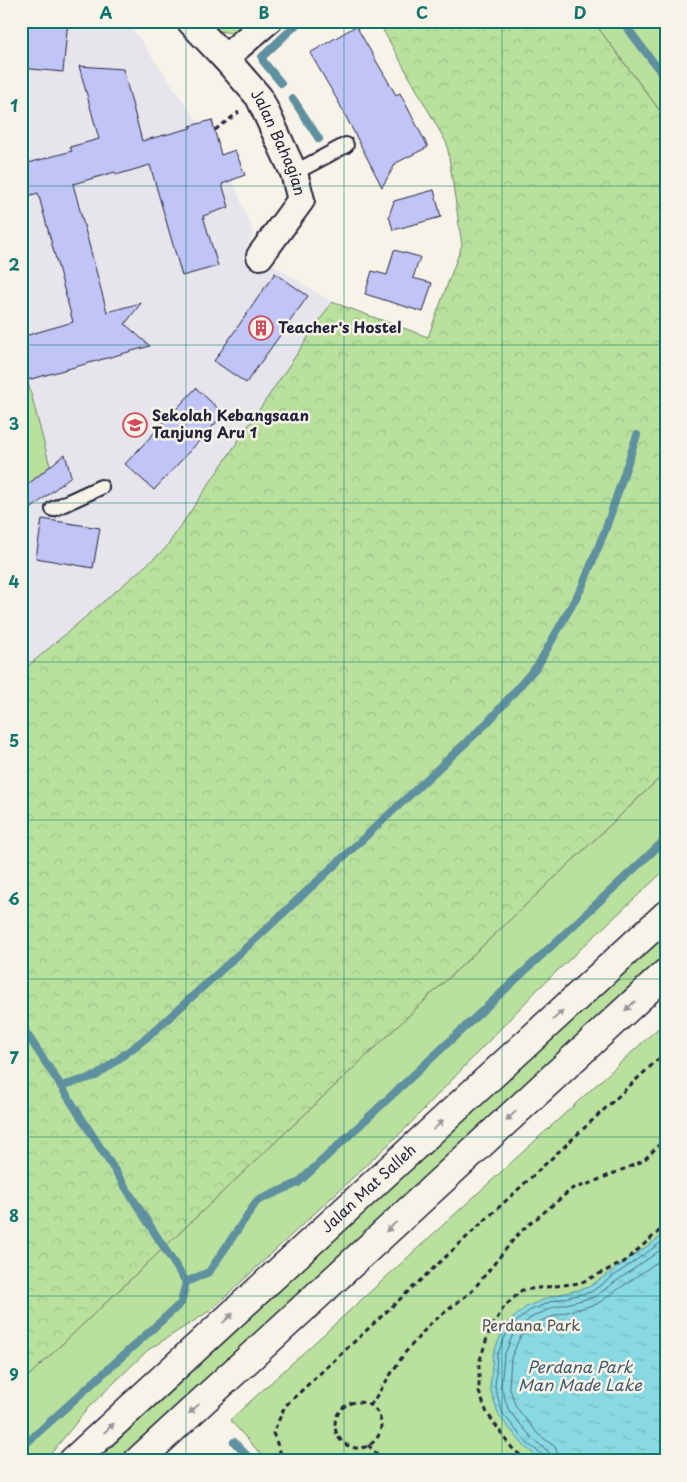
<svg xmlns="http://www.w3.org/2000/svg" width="687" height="1482" font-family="'Playpen Sans',sans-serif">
	<defs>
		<pattern id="forest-crowns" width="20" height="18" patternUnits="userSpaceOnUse" patternTransform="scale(1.25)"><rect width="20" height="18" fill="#b9e19d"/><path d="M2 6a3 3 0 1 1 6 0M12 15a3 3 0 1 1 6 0" fill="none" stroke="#9fc188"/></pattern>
		<pattern id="water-ripples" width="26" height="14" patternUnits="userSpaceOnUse" patternTransform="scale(1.25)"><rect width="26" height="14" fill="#88d9e1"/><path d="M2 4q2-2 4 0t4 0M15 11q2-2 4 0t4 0" fill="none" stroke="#75bac2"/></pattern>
	</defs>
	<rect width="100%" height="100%" fill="#f7f3e8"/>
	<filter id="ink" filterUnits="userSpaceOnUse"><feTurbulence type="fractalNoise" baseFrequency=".02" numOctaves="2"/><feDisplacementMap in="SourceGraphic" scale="10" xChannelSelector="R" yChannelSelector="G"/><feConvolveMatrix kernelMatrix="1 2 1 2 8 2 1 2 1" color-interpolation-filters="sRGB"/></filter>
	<g filter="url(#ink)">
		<polygon fill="#e6e5ec" points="21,21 127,21 223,157 254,234 246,248 332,302 165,549 21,672"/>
		<g fill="#b9e19d" stroke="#6e826c">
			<polygon points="205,21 256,21 247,29 231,33 215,30"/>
			<polygon points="593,21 650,21 666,42 666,119"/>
			<polygon points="21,356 50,466 21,490"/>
			<polygon points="666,772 666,869 539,988 406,1128 211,1310 148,1350 88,1408 45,1461 21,1461 21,1383"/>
			<polygon points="666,934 666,955 119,1461 96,1461"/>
			<polygon points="666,1021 666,1461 267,1461 230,1420"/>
		</g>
		<polygon fill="url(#forest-crowns)" stroke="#6e826c" points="378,21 593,21 666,119 666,772 21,1383 21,672 165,549 332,302 428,337 462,245 447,144"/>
		<polygon fill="url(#water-ripples)" stroke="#5f909f" points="666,1233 666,1461 542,1461 525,1447 499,1416 490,1388 493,1354 505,1325 526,1307 550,1297 589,1287"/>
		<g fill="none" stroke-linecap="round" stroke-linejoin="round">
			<g stroke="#4b6b7d" stroke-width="1">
				<polyline points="545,1461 543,1455 528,1444 503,1414 495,1388 497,1355 509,1328 529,1311 552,1301 591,1292 666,1239"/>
				<polyline points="551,1461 549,1452 533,1439 509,1411 501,1387 504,1356 514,1332 532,1317 554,1307 594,1297 666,1246"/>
				<polyline points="559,1461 558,1454 555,1447 538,1434 516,1407 509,1386 511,1358 520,1337 536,1323 556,1315 597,1304 666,1256"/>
			</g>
			<g stroke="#5f909f" stroke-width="8">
				<polyline points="622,21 666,79"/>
				<polyline points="281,83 263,61 262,57 300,21"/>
				<polyline points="293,99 319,139"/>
				<polyline points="21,1025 61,1086 96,1076 150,1035 262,933 488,722 538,665 582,587 606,528 637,435"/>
				<polyline points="186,1282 209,1272 257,1201 298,1183 666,839"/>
				<polyline points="234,1442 252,1461"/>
				<polyline points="21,1448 181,1303 186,1282 61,1086"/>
			</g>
		</g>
		<g fill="#c0c4f6" stroke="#22223b">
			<polygon points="21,21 68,21 63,72 21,68"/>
			<polygon points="356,26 396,95 400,93 428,147 396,163 382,187 339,103 310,53"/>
			<polygon points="79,66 123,69 142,141 191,128 190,126 212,120 221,155 235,150 245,175 222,184 229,207 203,216 218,266 182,276 150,165 116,175 115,172 73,184 107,312 141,303 125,324 150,346 28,380 21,356 21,337 73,322 38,193 21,198 21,165 72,151 70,147 99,139"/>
			<polygon points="434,190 441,217 393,230 389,216 394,201"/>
			<polygon points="394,250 420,257 413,278 432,283 423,312 365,294 372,271 387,275"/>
			<polygon points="275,273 308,296 246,383 214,361"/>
			<polygon points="196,388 224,414 154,490 125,464"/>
			<polygon points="65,454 71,476 21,517 21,490"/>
			<polygon points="42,519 100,528 93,568 36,558"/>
		</g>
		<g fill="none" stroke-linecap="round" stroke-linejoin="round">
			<g stroke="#22223b" stroke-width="18">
				<g id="lane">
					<polyline points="294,173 346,145"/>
					<polyline points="53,509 101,487"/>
				</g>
			</g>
			<g stroke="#22223b" stroke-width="30">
				<g id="street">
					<path id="s1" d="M190,21L225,58L259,97L294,173L301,200L260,256"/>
					<polyline points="225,58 268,21"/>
				</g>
			</g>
			<g stroke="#22223b" stroke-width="31">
				<g id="primary">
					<path id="s2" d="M73,1461L666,915"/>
					<polyline points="138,1461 666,973"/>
				</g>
			</g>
			<g stroke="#22223b" stroke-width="3" stroke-dasharray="5 4" stroke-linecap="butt">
				<polyline points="215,130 239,112"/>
				<circle cx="358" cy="1425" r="23"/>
				<polyline points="370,1406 404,1354 430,1324 472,1291 519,1233 573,1188 586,1185 643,1161 666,1138"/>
				<polyline points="368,1445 384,1461"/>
				<polyline points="287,1461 281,1454 273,1433 285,1406 666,1052"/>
				<polyline points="527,1461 512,1448 487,1413 479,1392 479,1363 489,1332 504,1307 522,1290 580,1283 624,1262 666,1225"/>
			</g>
			<use href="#lane" stroke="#f7f3e8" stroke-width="14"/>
			<use href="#street" stroke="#f7f3e8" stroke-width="26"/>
			<use href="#primary" stroke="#f7f3e8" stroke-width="28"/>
		</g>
		<defs><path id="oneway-solid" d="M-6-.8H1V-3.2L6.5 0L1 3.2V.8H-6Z" transform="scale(1.25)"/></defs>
		<g fill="#97959a">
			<use href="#oneway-solid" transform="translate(630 1006) rotate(137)"/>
			<use href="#oneway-solid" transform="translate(558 1015) rotate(-43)"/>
			<use href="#oneway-solid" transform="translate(511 1116) rotate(137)"/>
			<use href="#oneway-solid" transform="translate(438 1125) rotate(-43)"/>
			<use href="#oneway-solid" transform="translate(391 1227) rotate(137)"/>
			<use href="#oneway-solid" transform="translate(228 1318) rotate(-43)"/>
			<use href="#oneway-solid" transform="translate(194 1409) rotate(137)"/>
			<use href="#oneway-solid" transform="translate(109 1428) rotate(-43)"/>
		</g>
	</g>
	<path fill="none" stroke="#0f766e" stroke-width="1" stroke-opacity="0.55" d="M186,21V1461M344,21V1461M502,21V1461M21,186H666M21,345H666M21,503H666M21,662H666M21,820H666M21,979H666M21,1137H666M21,1296H666"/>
	<defs>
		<g id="building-ring" transform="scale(1.25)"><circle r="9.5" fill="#f7f3e8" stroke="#d1495b" stroke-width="1.5"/><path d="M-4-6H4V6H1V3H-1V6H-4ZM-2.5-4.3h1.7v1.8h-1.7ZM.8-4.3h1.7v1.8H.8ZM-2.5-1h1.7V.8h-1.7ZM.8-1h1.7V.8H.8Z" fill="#d1495b"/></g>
		<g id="school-ring" transform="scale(1.25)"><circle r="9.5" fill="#f7f3e8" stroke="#d1495b" stroke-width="1.5"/><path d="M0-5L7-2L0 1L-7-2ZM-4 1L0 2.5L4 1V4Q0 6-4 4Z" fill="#d1495b"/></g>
	</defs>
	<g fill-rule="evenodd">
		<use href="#building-ring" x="261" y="328"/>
		<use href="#school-ring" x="135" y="425"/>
	</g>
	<g text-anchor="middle" stroke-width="5" stroke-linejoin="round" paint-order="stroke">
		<g font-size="15" fill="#22223b" stroke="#f7f3e8">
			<text dy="5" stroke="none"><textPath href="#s1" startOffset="152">Jalan Bahagian</textPath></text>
			<text dy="5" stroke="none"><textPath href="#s2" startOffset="402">Jalan Mat Salleh</textPath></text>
		</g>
		<g font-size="15" font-weight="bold" fill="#22223b" stroke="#f7f3e8" text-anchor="start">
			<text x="278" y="333">Teacher's Hostel</text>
			<text x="152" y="421">Sekolah Kebangsaan<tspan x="152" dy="17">Tanjung Aru 1</tspan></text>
		</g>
		<g font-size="15" fill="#485254" stroke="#f7f3e8">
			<text x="531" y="1331">Perdana Park</text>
		</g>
		<g font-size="16" font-style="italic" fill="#41596d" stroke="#f7f3e8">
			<text x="580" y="1373">Perdana Park<tspan x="580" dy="18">Man Made Lake</tspan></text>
		</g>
	</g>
	<rect width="687" height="1482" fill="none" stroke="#f7f3e8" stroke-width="55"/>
	<rect x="28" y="28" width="632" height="1426" fill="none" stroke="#0f766e" stroke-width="2"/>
	<g font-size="16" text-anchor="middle" font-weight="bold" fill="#0f766e">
		<text x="106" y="19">A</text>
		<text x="264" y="19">B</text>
		<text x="422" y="19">C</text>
		<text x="580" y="19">D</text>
		<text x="14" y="112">1</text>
		<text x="14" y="271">2</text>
		<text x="14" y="430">3</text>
		<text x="14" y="588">4</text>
		<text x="14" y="747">5</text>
		<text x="14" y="905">6</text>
		<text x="14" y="1064">7</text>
		<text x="14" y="1222">8</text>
		<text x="14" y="1381">9</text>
	</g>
</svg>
